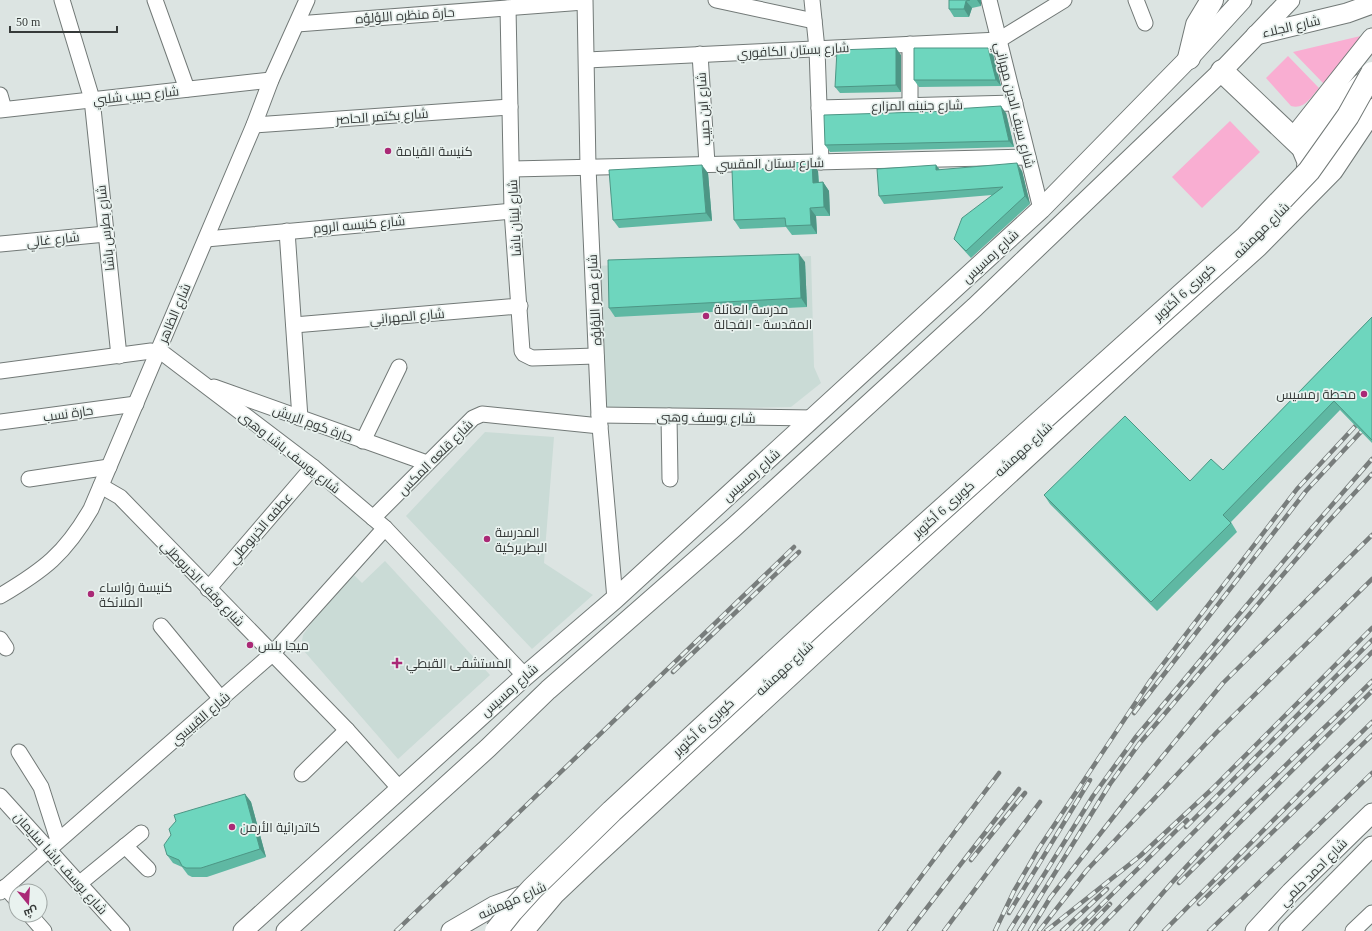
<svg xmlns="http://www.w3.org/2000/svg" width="1372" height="931" font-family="'Times New Roman',Cairo,serif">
	<rect width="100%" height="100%" fill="#dce4e2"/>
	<g fill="#cadbd6">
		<polygon points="811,256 814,367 821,383 791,407 603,411 596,266"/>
		<polygon points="485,432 554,437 544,563 593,595 532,649 406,516"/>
		<polygon points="385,561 490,675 398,759 304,651 302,641 303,635 317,615 354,575 362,583"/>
	</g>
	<g fill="#f9aed2">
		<polygon points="1369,34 1324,84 1293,52"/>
		<path d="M1288,56L1319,88C1311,97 1304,110 1291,106L1266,78Z"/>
		<polygon points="1230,121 1260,152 1202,208 1172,177"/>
	</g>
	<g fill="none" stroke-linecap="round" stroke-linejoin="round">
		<g stroke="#727977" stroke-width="17">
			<g id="minor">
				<polyline points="62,0 92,99 119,356"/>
				<polyline points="155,0 187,89"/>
				<polyline points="585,0 588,167 599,415 615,599"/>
				<polyline points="716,0 814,21"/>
				<polyline points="812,0 817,49 821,162"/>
				<polyline points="989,0 1041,209"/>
				<polyline points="1136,0 1145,23"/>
				<polyline points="508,8 512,211 522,351 524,354 532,358 596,356"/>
				<polyline points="297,24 584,2"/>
				<polyline points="910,44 910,105"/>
				<polyline points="700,54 707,164"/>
				<polyline points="587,60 999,40 1064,0"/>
				<polyline points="0,95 4,109"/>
				<polyline points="819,108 1015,103"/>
				<polyline points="0,110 271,80"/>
				<polyline points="254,125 510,107"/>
				<polyline points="512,169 1028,157"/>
				<polyline points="287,231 300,418"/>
				<polyline points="206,239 512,211"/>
				<polyline points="0,244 106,234"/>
				<polyline points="294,325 520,306"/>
				<polyline points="0,371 151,351 164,354 313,467 385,528 525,676"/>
				<polyline points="214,387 427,463"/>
				<polyline points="599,415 814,418"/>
				<polyline points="669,416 670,479"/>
				<polyline points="0,422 136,404"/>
				<polyline points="363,441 399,367"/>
				<polyline points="29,479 109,467"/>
				<polyline points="101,486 120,497 347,730 400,789"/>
				<polyline points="373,518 473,418 482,414 600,426"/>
				<polyline points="208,589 313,467"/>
				<path d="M0,596C44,570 65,554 91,509L254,125L271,80L307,0"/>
				<polyline points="161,626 222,700"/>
				<polyline points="0,639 6,648"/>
				<polyline points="19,752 41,787 58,840"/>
				<polyline points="302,774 347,730"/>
				<polyline points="0,796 122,931"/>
				<polyline points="125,846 148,869"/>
				<polyline points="80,883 141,833"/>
				<polyline points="5,887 16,899"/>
				<polyline points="0,892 272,654 385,528"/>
				<polyline points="30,915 44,931"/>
				<polyline points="1353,931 1372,913"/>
			</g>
		</g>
		<g stroke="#727977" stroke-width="21">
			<g id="major">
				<polyline points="1256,35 1347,13 1372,4"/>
				<polyline points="1305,182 1307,162 1300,145 1300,129 1372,38"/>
				<polyline points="243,931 525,676 615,599 1041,209 1189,58 1242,0"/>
				<polyline points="286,931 488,748 548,690 733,528 975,307 1222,71 1290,0"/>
				<polyline points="451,931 494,906 529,893"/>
				<polyline points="1255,931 1291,892 1372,813"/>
				<polyline points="1288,931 1372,846"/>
			</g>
		</g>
		<g stroke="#727977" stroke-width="24">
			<g id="highway">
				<polyline points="1189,58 1197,25 1212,0"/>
				<polyline points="1222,71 1300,145 1363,84"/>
				<polyline points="522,931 554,893 592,857 1147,345 1257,246 1332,170 1372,110"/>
			</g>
		</g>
		<use href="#minor" stroke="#fff" stroke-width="15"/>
		<use href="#major" stroke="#fff" stroke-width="19"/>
		<use href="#highway" stroke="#fff" stroke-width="22"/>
		<g stroke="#787d7c" stroke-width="4.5">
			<g id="rail">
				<polyline points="673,672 799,552"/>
				<polyline points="1134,713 1306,491 1372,420"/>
				<polyline points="1186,827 1372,640"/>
				<polyline points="971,860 1025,793"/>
				<polyline points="1179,883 1372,691"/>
				<polyline points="1199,904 1372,735"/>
				<polyline points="1009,913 1090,780"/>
				<polyline points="396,931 794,547"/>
				<polyline points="880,931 999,773"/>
				<polyline points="909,931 1019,789"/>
				<polyline points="944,931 1040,802"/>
				<polyline points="995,931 1014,891 1039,848 1150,681 1297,489 1372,408"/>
				<polyline points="1009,931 1093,796 1135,738 1298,544 1372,459"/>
				<polyline points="1019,931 1110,784 1139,744 1327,523 1372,474"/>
				<polyline points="1030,931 1050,898 1125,802 1223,683 1372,535"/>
				<polyline points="1039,931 1087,870 1217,732 1372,579"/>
				<polyline points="1046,931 1140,856 1211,790 1372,628"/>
				<polyline points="1062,931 1107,889"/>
				<polyline points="1075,931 1187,820"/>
				<polyline points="1084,931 1110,904"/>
				<polyline points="1096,931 1372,652"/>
				<path d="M1131,931C1203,841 1290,762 1372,681"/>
				<polyline points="1164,931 1312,781 1372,722"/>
				<polyline points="1209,931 1372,773"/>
			</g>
		</g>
		<use href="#rail" stroke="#e9f2ef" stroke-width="3" stroke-dasharray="9" stroke-linecap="butt"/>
		<g stroke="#727977" stroke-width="24" stroke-linecap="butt">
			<polyline id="highway-bridge" points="496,931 512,911 532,889 612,811 820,619 1245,238 1309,171 1348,116 1372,73"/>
		</g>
		<use href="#highway-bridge" stroke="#fff" stroke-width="22"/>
	</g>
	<g fill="#5fb8a3">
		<polygon points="949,0 981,0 981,6 972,8 969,17 954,17 949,9"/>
		<polygon points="988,48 993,54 1001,86 919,87 914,80"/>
		<polygon points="901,55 901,92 840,93 835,87"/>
		<polygon points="1006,113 1014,147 830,152 825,145"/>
		<polygon points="936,165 940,170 1022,171 1030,204 971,258 960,246 954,239 992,195 884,204 879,196"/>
		<polygon points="818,171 819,183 823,182 829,191 830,216 816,216 817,234 792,235 786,227 740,229 734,220"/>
		<polygon points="708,173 712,221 619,228 613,220"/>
		<polygon points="805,262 807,307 615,317 609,308"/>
		<polygon points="1372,317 1372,443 1340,410 1231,522 1237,532 1157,611 1050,504 1044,495 1190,481 1223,470"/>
		<polygon points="245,794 251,802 266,857 207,877 192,877 188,875 182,867 173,863 167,855"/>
	</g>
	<g fill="#4d9685">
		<polygon points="977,0 981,0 981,6"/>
		<polygon points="966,1 972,8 969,17 964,9"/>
		<polygon points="896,48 901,55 901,92 896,85"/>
		<polygon points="988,48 993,54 1001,86 996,80"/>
		<polygon points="1001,106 1006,113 1014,147 1009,141"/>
		<polygon points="812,162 818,171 819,192 813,183"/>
		<polygon points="1017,163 1022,171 1030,204 1025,196"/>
		<polygon points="702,165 708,173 712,221 706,213"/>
		<polygon points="936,165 941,172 936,170"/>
		<polygon points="823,182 829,191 830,216 824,207"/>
		<polygon points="810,208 816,216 817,234 811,225"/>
		<polygon points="799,254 805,262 807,307 801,298"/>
		<polygon points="245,794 251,802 266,857 260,849"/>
	</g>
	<g fill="#6ed6be" stroke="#4d9685">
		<polygon points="949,0 970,0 966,1 964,9 949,9"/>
		<polygon points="896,48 896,85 835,87 837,50"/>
		<polygon points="914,48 988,48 996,80 914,80"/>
		<polygon points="1001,106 1009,141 825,145 824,115 954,111 954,109"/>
		<polygon points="812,162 813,183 823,182 824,207 810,208 811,225 786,226 785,218 734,220 732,170 784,168 783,163"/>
		<polygon points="1017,163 1025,196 966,251 954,239 962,218 1003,187 879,196 877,169 936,165 936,170"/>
		<polygon points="702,165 706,213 613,220 609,170"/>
		<polygon points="799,254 801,298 609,308 608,260"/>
		<polygon points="1372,317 1372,440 1334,401 1223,515 1231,523 1151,602 1044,495 1125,416 1190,481 1211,459 1223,470"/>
		<polygon points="245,794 260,849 201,868 186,868 182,866 179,860 167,855 164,845 171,835 169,829 176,821 174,815"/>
	</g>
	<g fill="#aa2976" stroke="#e9f2ef" stroke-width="1.5">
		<circle cx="388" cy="151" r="4"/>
		<circle cx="706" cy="316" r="4"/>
		<circle cx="1364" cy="394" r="4"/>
		<circle cx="487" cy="539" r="4"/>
		<circle cx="91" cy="594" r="4"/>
		<circle cx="250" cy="645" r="4"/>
		<path d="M395 657h4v4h4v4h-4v4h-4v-4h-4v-4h4z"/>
		<circle cx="232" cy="827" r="4"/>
	</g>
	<g text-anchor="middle" stroke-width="3.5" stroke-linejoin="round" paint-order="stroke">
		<g font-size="13" fill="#363a39" stroke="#e9f2ef">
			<text transform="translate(405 15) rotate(-4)" y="5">حارة منظره اللؤلؤه</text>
			<text transform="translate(1291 26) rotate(-13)" y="5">شارع الجلاء</text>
			<text transform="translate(793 50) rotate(-3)" y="5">شارع بستان الكافوري</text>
			<text transform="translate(136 95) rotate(-6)" y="5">شارع حبيب شلبي</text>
			<text transform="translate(917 105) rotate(-1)" y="5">شارع جنينه المزارع</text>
			<text transform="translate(1015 105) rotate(76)" y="5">شارع سيف الدين مهراني</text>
			<text transform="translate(703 109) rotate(-94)" y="5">شارع ابن حبيب</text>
			<text transform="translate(382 116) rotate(-4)" y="5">شارع بكتمر الحاصر</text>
			<text transform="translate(770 163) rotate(-1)" y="5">شارع بستان المقسي</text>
			<text transform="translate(514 218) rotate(-93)" y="5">شارع لينان باشا</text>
			<text transform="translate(359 224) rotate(-5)" y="5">شارع كنيسه الروم</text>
			<text transform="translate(105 228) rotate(-96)" y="5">شارع بطرس باشا</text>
			<text transform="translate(1261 230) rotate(-45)" y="5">شارع مهمشه</text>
			<text transform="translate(53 239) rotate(-6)" y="5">شارع غالي</text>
			<text transform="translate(990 256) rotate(-43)" y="5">شارع رمسيس</text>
			<text transform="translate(1184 292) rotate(-42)" y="5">كوبرى 6 أكتوبر</text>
			<text transform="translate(594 300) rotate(-93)" y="5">شارع قصر اللؤلؤه</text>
			<text transform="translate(174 313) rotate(-67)" y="5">شارع الظاهر</text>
			<text transform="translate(407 316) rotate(-5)" y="5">شارع المهراني</text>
			<text transform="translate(68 413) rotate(-8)" y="5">حارة نسب</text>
			<text transform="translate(706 417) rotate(1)" y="5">شارع يوسف وهبى</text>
			<text transform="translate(313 423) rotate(20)" y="5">حارة كوم الريش</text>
			<text transform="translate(1023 449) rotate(-43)" y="5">شارع مهمشه</text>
			<text transform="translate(290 452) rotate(38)" y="5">شارع يوسف باشا وهبى</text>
			<text transform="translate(435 457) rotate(-45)" y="5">شارع قلعه المكس</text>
			<text transform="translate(751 475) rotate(-42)" y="5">شارع رمسيس</text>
			<text transform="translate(943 509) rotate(-42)" y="5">كوبرى 6 أكتوبر</text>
			<text transform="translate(260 528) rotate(-49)" y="5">عطفه الخربوطلي</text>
			<text transform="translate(203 583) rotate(46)" y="5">شارع وقف الخربوطلي</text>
			<text transform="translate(784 668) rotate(-43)" y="5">شارع مهمشه</text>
			<text transform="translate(509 690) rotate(-42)" y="5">شارع رمسيس</text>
			<text transform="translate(200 718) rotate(-41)" y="5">شارع القبيسي</text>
			<text transform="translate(703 727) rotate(-43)" y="5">كوبرى 6 أكتوبر</text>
			<text transform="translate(61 863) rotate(48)" y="5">شارع يوسف باشا سليمان</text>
			<text transform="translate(1313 872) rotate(-45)" y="5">شارع احمد حلمي</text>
			<text transform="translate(512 900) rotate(-24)" y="5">شارع مهمشه</text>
		</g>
		<g font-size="13" fill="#363a39" stroke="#e9f2ef" text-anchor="start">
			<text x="396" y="156">كنيسة القيامة</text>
			<text x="714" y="314">مدرسة العائلة<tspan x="714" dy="15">المقدسة - الفجالة</tspan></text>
			<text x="1356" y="399" text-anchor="end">محطة رمسيس</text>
			<text x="495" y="537">المدرسة<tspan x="495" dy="15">البطريركية</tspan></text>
			<text x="99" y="592">كنيسة رؤاساء<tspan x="99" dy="15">الملائكة</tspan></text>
			<text x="258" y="650">ميجا بلس</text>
			<text x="406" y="668">المستشفى القبطي</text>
			<text x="240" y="832">كاتدرائية الأرمن</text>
		</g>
	</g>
	<g transform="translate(28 903) rotate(162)"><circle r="19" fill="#e9f2ef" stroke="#a1a8a6"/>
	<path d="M0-3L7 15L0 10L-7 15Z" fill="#aa2976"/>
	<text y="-6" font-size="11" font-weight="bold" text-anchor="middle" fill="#363a39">ش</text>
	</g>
	<path d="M10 26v6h107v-6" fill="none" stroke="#363a39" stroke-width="2"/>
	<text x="16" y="26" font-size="12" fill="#363a39" stroke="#e9f2ef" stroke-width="3" paint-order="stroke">50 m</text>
</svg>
